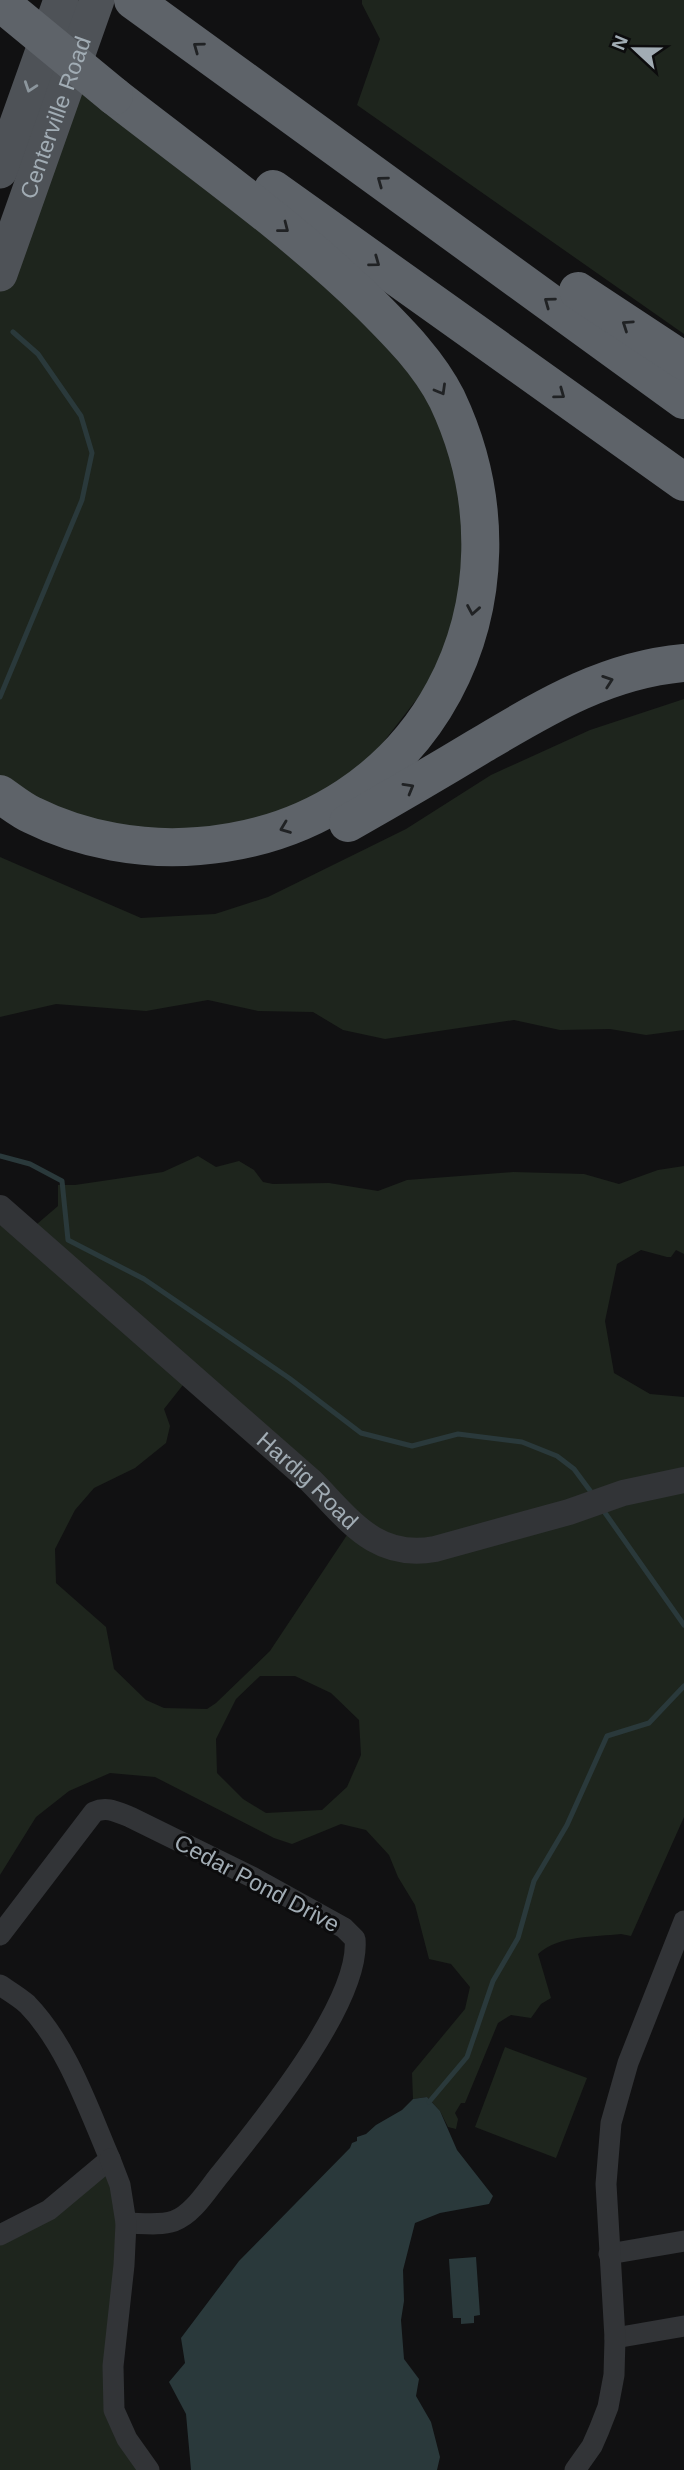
<svg xmlns="http://www.w3.org/2000/svg" width="684" height="2470" font-family="Arial,sans-serif">
	<rect width="100%" height="100%" fill="#111112"/>
	<g fill="#1e251d" fill-rule="evenodd">
		<polygon points="362,0 684,0 684,334 357,105 380,39 362,4"/>
		<polygon points="67,83 337,273 457,422 469,632 336,803 141,844 0,787 0,275"/>
		<polygon points="684,699 684,1030 646,1035 610,1029 560,1030 514,1020 385,1039 343,1030 313,1012 258,1011 208,1000 146,1011 56,1004 0,1017 0,857 141,918 215,914 268,897 406,829 491,775 590,730"/>
		<path d="M198,1156L216,1167L239,1161L254,1170L263,1182L273,1184L329,1183L378,1191L407,1180L513,1172L584,1174L619,1184L658,1170L684,1166V1254L676,1250L671,1257H667L641,1250L617,1264L605,1321L614,1373L650,1394L684,1397V1817L631,1936L621,1934C595,1937 559,1935 538,1954L551,1998L541,2004L531,2018L511,2015L498,2023L465,2103H461L455,2113L458,2119L456,2129L448,2127L440,2111L427,2097L413,2099L412,2073L465,2009L470,1987L451,1964L429,1959L415,1905L398,1877L389,1855L366,1830L341,1824L292,1844L274,1838L155,1777L110,1773L69,1791L36,1817L0,1875V1209L30,1230L58,1206V1185H75L163,1172ZM190,1376L353,1526L270,1651L216,1703L207,1709L164,1708L146,1700L114,1669L106,1627L56,1583L55,1549L75,1510L94,1488L135,1468L166,1443L170,1426L164,1409ZM260,1676H295L331,1693L359,1720L361,1755L347,1787L322,1810L266,1813L243,1799L217,1773L216,1739L236,1699Z"/>
		<polygon points="505,2047 587,2078 556,2158 475,2127"/>
		<polygon points="105,2161 117,2181 112,2402 151,2470 0,2470 0,2235"/>
	</g>
	<g fill="#2a393b">
		<polygon points="427,2097 440,2111 457,2150 493,2196 489,2204 440,2213 415,2223 403,2270 404,2301 401,2320 404,2359 419,2379 416,2396 431,2422 440,2457 437,2470 191,2470 186,2414 169,2382 185,2363 181,2338 239,2261 350,2148 352,2143 357,2141 357,2137 366,2134 376,2125 402,2110 413,2099"/>
		<polygon points="476,2257 480,2315 474,2316 474,2323 461,2324 461,2318 453,2318 449,2259"/>
	</g>
	<g fill="none" stroke-linecap="round" stroke-linejoin="round">
		<g stroke="#2a393b" stroke-width="5">
			<polyline points="0,697 82,500 92,453 81,416 38,354 13,332"/>
			<polyline points="0,1156 30,1164 62,1181 68,1240 144,1279 289,1378 361,1433 412,1446 458,1434 522,1442 557,1456 574,1469 594,1496"/>
			<polyline points="603,1510 684,1625"/>
			<polyline points="429,2102 467,2057 493,1981 518,1938 534,1881 567,1825 607,1736 649,1723 684,1686"/>
		</g>
		<g stroke="#323437" stroke-width="21">
			<path d="M0,1935L94,1812C107,1806 117,1812 130,1817L252,1877L344,1928L355,1939C361,2002 261,2123 222,2172C209,2187 194,2214 174,2221C160,2226 140,2223 126,2223"/>
			<path d="M0,1985C9,1991 19,1997 27,2004C67,2045 88,2108 110,2159L49,2210L0,2235"/>
			<polyline points="110,2159 120,2185 126,2223 124,2265 113,2366 114,2410 127,2439 149,2470"/>
			<polyline points="609,2254 684,2241"/>
			<polyline points="615,2338 684,2326"/>
			<polyline points="575,2470 592,2446 599,2430 608,2407 614,2375 615,2338 606,2184 611,2123 628,2063 684,1921"/>
		</g>
		<path stroke="#323437" stroke-width="26" id="s1" d="M0,1208L311,1481C349,1519 375,1560 435,1549L569,1512L623,1493L684,1480"/>
		<g stroke="#4e5257" stroke-width="35">
			<polyline points="0,171 61,0"/>
			<path id="s2" d="M0,274L97,0"/>
		</g>
		<g stroke="#5e6369" stroke-width="38">
			<polyline points="133,0 684,400"/>
			<polyline points="273,189 684,482"/>
			<polyline points="578,291 684,361"/>
			<path d="M0,794C10,801 21,810 32,815C82,840 144,851 199,846C426,828 542,600 447,399C429,363 399,333 371,305C292,228 201,164 114,96"/>
			<path d="M348,823C392,798 435,773 478,747C544,708 605,670 684,663"/>
		</g>
		<polyline stroke="#5e6369" stroke-width="38" points="0,2 114,96"/>
	</g>
	<defs><path id="oneway-chevron" d="M-2-3.5L2.5 0L-2 3.5" fill="none" stroke-width="1.6" stroke-linecap="round" stroke-linejoin="round" transform="scale(1.75)"/></defs>
	<g stroke="#202224">
		<use href="#oneway-chevron" transform="translate(198 47) rotate(-144)"/>
		<use href="#oneway-chevron" transform="translate(382 181) rotate(-144)"/>
		<use href="#oneway-chevron" transform="translate(284 228) rotate(38)"/>
		<use href="#oneway-chevron" transform="translate(375 262) rotate(36)"/>
		<use href="#oneway-chevron" transform="translate(549 302) rotate(-144)"/>
		<use href="#oneway-chevron" transform="translate(627 325) rotate(-146)"/>
		<use href="#oneway-chevron" transform="translate(441 390) rotate(60)"/>
		<use href="#oneway-chevron" transform="translate(560 394) rotate(36)"/>
		<use href="#oneway-chevron" transform="translate(473 610) rotate(100)"/>
		<use href="#oneway-chevron" transform="translate(608 681) rotate(-19)"/>
		<use href="#oneway-chevron" transform="translate(409 788) rotate(-30)"/>
		<use href="#oneway-chevron" transform="translate(285 828) rotate(159)"/>
	</g>
	<use stroke="#8c969d" href="#oneway-chevron" transform="translate(30 87) rotate(109)"/>
	<g text-anchor="middle" stroke-width="6" stroke-linejoin="round" paint-order="stroke">
		<g font-size="23" fill="#a1acb4" stroke="#0c0c0d">
			<text dy="8" stroke="none"><textPath href="#s2" startOffset="166">Centerville Road</textPath></text>
			<text dy="8" stroke="none"><textPath href="#s1" startOffset="411">Hardig Road</textPath></text>
			<text transform="translate(257 1883) rotate(28)" y="8">Cedar Pond Drive</text>
		</g>
	</g>
	<g transform="translate(635 49) rotate(292)" stroke="#0c0c0d" stroke-width="5" paint-order="stroke">
	<path d="M0-5L12 26L0 18L-12 26Z" fill="#a1acb4"/>
	<text y="-10" font-size="19" font-weight="bold" text-anchor="middle" fill="#a1acb4">N</text>
	</g>
</svg>
